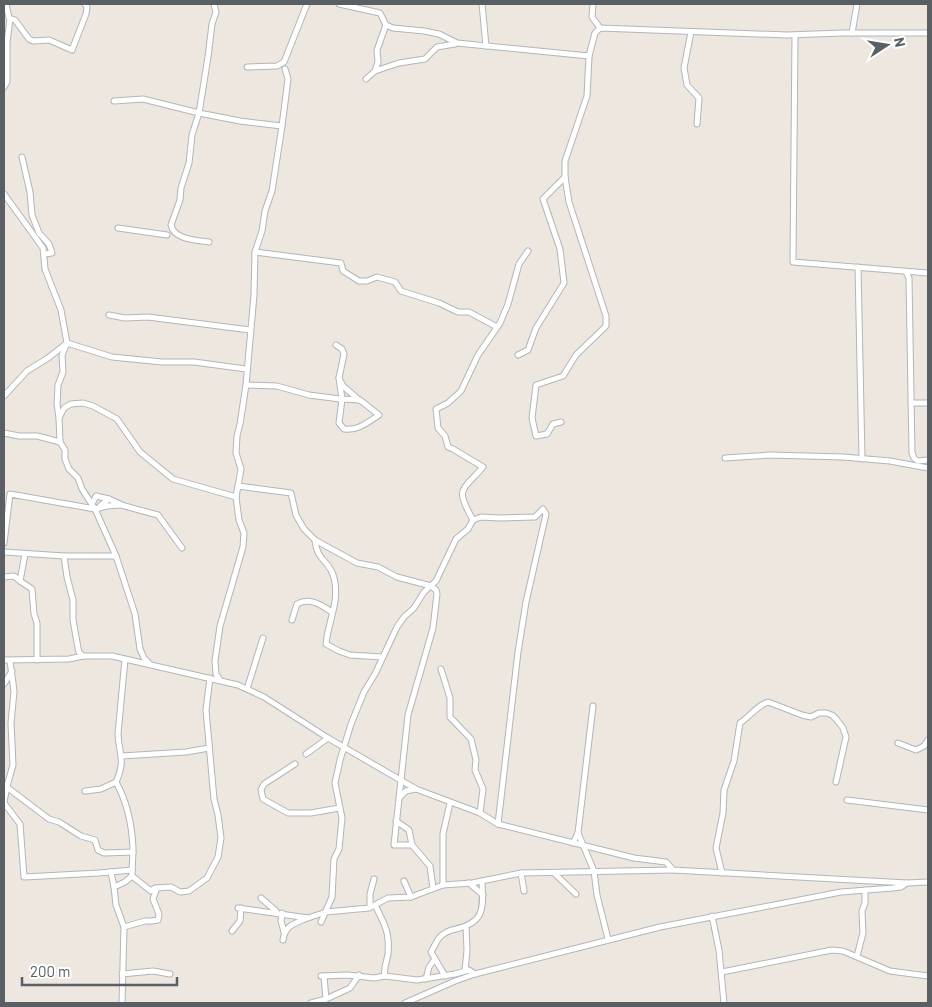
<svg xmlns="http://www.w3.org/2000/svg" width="932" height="1007" font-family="Barlow,sans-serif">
	<rect width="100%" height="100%" fill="#ede7e0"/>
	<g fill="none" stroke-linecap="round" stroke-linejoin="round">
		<g stroke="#b1b6b9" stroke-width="7">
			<g id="minor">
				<polyline points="6,4 9,18 15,20 29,39 33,41 49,40 72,50 86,14 87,7 85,4"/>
				<polyline points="214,4 216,12 212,24 208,57 199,113 240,121 282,126 288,79 285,69"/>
				<polyline points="339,4 380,13 386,25 393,28 424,31 439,34 457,43 589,56"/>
				<polyline points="482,4 486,46"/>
				<polyline points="593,4 592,17 600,28"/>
				<polyline points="386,25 377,50 378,62 375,71 399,63 425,59 437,47 455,44"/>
				<polyline points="691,32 684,68 687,85 699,98 697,124"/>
				<polyline points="852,33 857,4"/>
				<polyline points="795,35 793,262 928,273"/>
				<polyline points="247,67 277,66 284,62 307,4"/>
				<polyline points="366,79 375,71"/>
				<polyline points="4,87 7,82 7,42 10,19"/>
				<path d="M114,101L143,99L199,113L192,135L189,163L181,188L180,200L171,225C174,240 197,240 209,242"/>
				<polyline points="22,157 30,192 32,215 39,233 49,244 52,253 44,254"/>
				<polyline points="4,194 43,248 45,269 61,310 67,343 62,355 63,372 58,385 57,404 59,418 64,408 71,404 83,403 93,406 117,419 140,452 173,479 236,497 238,486 291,493 296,515 304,529 315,540 357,563 378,567 397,577 431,586 436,590 437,594 433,628 408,715 394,845 412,845 430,866 433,888"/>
				<polyline points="118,228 167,235"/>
				<polyline points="255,252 341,263 343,271 359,281 367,281 377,277 395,282 401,291 439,303 458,312 469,312 497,327"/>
				<polyline points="858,267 862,459"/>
				<polyline points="906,272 909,278 912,453 914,458 918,461 928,460"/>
				<polyline points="109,315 125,318 148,317 250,330"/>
				<polyline points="336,345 342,349 344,354 339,378 343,386 359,400"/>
				<polyline points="518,355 528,350 536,328 564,283 560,249 543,199 565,177"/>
				<path d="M246,385L277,386L309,395L340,399H342L360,400L379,415C368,422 358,431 344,429L339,423L342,399L339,378"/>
				<polyline points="4,396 27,371 48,358 67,343 112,357 162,362 194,362 246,369"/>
				<polyline points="911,403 928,403"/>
				<polyline points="59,418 60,442 65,450 65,459 69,469 78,478 82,489 95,509 116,556 135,614 140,649 144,658 149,663"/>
				<polyline points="561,422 553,424 547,434 536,436 532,418 536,385 563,376 576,355 606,326 606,316 569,202 565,177 565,161 587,96 589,56 595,33 600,28 787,35 843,33 928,33"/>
				<polyline points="4,433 19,436 37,436 60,442"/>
				<polyline points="725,458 770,455 843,457 890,461 928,468"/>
				<polyline points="238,486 241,469 236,453 237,436 240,424 246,385 254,295 255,252 262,231 265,211 272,191 282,126"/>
				<polyline points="92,504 96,496 109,499"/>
				<polyline points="100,506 109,499 120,504"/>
				<path d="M473,520C455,488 461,492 483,467L453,449L448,447L445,436L438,428L436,409L448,403L461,391L478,355L500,323L508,304L519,264L528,251"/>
				<path d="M315,540C317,562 330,560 334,578C340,601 328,622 326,644L339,651L350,655L382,657"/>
				<polyline points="4,543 10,494 95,509 107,506 121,505 158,515 182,548"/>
				<polyline points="4,552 64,556 67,577 73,600 73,620 78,648 79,652 83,656"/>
				<polyline points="25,554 20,581 32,589 34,614 37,623 37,660"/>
				<polyline points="64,556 116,556"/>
				<polyline points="4,577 14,576 20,581"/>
				<path d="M292,620L297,604C310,597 321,605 332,612"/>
				<path d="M125,659L118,734C119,755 126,760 116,782C127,802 132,825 133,848C133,857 132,866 132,876L151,891L155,888L171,887L180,892L189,891L207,878L218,857L221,838L218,815L214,799L206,710L210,678"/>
				<polyline points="4,660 69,659 83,656 112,656 238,685 264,697 328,738 416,789 480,813 498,824 634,858 666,862 673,870 907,883"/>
				<polyline points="441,669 450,698 450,717 471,739 476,760 475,770 483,789 480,813"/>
				<polyline points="220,680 216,674 215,661 220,626 243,547 244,533 239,520 236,497"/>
				<polyline points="4,684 12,671"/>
				<polyline points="247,689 263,638"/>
				<polyline points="898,743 916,750 924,746 928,740"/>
				<polyline points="306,754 328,738"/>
				<polyline points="122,756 186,752 209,748"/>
				<polyline points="295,764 264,784 261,790 263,799 288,813 311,813 339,808"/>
				<polyline points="4,785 49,819 59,822 81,836 95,840 98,850 104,853 133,852"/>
				<polyline points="85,791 101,789 116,782"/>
				<polyline points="399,798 406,791 416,789"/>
				<polyline points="847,800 928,810"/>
				<polyline points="4,802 7,786 13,765 11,723 14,691 10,661"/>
				<polyline points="4,803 20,824 24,877 99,873 132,870"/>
				<polyline points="396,821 409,830 412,845"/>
				<polyline points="578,833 594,871 597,895 608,939"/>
				<polyline points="573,843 578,833 593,706"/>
				<polyline points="111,872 114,887 116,905 124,927 145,921 152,921 158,920 159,914 153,899 157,888"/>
				<polyline points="521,873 524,891"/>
				<polyline points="554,873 576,894"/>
				<path d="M722,873L716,848L723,813L724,790L734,761L740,723C751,716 756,706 768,702L802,715L811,717L819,713H826L832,715L837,720L843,728L846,737L836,782"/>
				<polyline points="404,881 411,897"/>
				<polyline points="469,883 483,895"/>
				<polyline points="443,885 443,834 450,803"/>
				<polyline points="114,887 125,882 132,876"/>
				<polyline points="261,898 276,911"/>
				<path d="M375,905C384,924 390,931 388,954C387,961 383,969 385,976"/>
				<polyline points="370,907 370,894 374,879"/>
				<polyline points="238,908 308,918 326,912 369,908 388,898 411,897 443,885 472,883 521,873 673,870"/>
				<polyline points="282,913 281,921 284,932"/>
				<polyline points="712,916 719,950 724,1003"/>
				<polyline points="321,922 332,897 334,859 339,849 342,818 335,783 340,760 351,724 364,692 375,674 397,627 404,617 414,608 424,592 436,581 456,539 468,529 473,520 481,517 500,518 535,517 543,509 546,514 526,602 518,652 498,824"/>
				<polyline points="232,931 240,921 241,908"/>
				<path d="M283,940C285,925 294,924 307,918"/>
				<polyline points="857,956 863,933 862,911 865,903 865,890"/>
				<polyline points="465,971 467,950 466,927"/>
				<polyline points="722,972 832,950 843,951 890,971 928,976"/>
				<polyline points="122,974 153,971 170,974"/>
				<polyline points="321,976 348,975 374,978 385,976 417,980 455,974 469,970 475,974"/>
				<polyline points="324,976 326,999"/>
				<path d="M445,976L431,952C434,947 436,942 439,938C443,933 451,930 456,929C486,922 483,907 482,881"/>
				<polyline points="426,979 429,967 435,959"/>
				<polyline points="122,1003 124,927"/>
				<polyline points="311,1003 326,999 350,988 359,975"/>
				<polyline points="405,1003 455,981 475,974 660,927 841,892 893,888 901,887 907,883 928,882"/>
			</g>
		</g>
		<use href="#minor" stroke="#fff" stroke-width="5"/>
	</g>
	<rect width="932" height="1007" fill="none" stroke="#595f62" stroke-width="10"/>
	<g transform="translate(887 45) rotate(78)" stroke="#ffffff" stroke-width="4" paint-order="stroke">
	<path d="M0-4L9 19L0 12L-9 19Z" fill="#595f62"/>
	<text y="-8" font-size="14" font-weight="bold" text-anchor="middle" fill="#595f62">N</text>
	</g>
	<path d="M22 977v8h155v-8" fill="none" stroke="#595f62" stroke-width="2.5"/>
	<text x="30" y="977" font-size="15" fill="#595f62" stroke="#ffffff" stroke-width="4" paint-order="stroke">200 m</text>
</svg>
